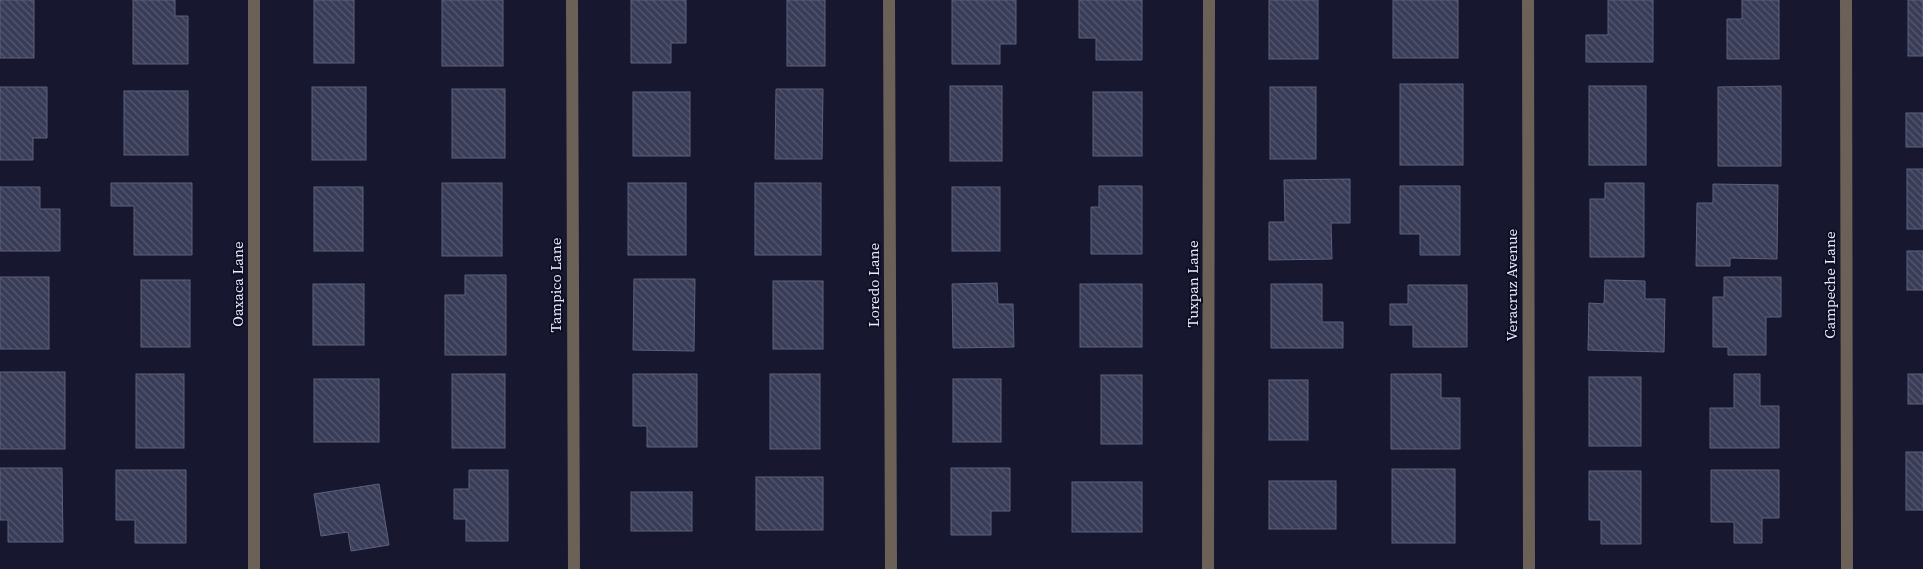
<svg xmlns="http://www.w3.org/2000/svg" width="1923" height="569" font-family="'Source Serif 4',serif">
	<defs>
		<pattern id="building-back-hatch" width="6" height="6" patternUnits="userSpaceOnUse" patternTransform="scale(1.25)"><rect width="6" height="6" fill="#393c57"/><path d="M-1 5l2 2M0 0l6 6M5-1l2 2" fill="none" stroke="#565870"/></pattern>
	</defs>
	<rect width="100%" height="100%" fill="#17182f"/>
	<g fill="url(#building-back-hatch)" stroke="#5d607c">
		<rect x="0" y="0" width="34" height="58"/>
		<polygon points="133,0 175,0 175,16 188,16 188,64 133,64"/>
		<rect x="314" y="0" width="40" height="63"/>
		<rect x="442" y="0" width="61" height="66"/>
		<polygon points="631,0 686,0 686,43 671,43 671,63 631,63"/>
		<rect x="787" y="0" width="38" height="66"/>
		<polygon points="952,0 1016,0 1016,44 1000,44 1000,64 952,64"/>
		<polygon points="1079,0 1142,0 1142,60 1096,60 1096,38 1079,38"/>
		<rect x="1269" y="0" width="49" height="59"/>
		<rect x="1393" y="0" width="65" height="58"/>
		<polygon points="1608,0 1653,0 1653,62 1586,62 1586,35 1608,35"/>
		<polygon points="1742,0 1779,0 1779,59 1727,59 1727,19 1742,19"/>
		<rect x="1908" y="0" width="15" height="56"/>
		<rect x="1400" y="84" width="63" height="81"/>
		<rect x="950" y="86" width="52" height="75"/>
		<rect x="1589" y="86" width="57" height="79"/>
		<polygon points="1781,86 1781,166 1718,166 1718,87"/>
		<polygon points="0,87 47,87 47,138 33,138 33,160 0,160"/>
		<rect x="312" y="87" width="54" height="73"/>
		<rect x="1270" y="87" width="46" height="72"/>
		<rect x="452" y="89" width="53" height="69"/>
		<polygon points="776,89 823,89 822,159 775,159"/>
		<rect x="124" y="91" width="64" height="64"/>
		<rect x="633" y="92" width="57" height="64"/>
		<rect x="1093" y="92" width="49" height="64"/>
		<rect x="1906" y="113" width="17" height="34"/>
		<rect x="1907" y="169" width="16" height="60"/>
		<polygon points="1350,179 1350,223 1331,223 1332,259 1269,260 1269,222 1285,222 1284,180"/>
		<polygon points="111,183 192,183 192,255 134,255 134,206 111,206"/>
		<rect x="442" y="183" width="60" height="73"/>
		<rect x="628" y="183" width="58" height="72"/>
		<rect x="755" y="183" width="66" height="72"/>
		<polygon points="1605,183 1644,183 1644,257 1590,257 1590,199 1605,199"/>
		<polygon points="1713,184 1778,185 1777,259 1730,258 1730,266 1696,266 1697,203 1713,203"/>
		<polygon points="1099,186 1142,186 1142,254 1091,254 1091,207 1099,207"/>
		<polygon points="1400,186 1460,186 1460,255 1420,255 1420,234 1400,234"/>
		<polygon points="0,187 40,187 40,209 60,209 60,251 0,251"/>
		<rect x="314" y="187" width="49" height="64"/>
		<rect x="952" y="187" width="48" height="64"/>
		<rect x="1907" y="251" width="16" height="39"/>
		<polygon points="465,275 506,275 506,355 445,355 445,295 465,295"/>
		<rect x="0" y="277" width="49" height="72"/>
		<polygon points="1724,277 1781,277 1781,317 1766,317 1766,355 1728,355 1728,347 1713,347 1713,297 1724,297"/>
		<polygon points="634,279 695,279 694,351 633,350"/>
		<rect x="141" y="280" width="49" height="67"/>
		<polygon points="1605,280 1645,281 1645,299 1665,299 1664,352 1588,350 1589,303 1604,304"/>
		<rect x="773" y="281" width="50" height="68"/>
		<polygon points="997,283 998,304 1013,304 1014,347 953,348 952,284"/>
		<rect x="313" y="284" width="51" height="61"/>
		<rect x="1080" y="284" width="62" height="63"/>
		<polygon points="1271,284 1322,284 1322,322 1343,322 1343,348 1271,348"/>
		<polygon points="1408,285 1467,285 1467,347 1413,347 1413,325 1390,325 1390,304 1408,304"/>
		<rect x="0" y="372" width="65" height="77"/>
		<rect x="136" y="374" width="48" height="74"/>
		<rect x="452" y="374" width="53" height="74"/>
		<polygon points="633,374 697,374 697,447 647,447 647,426 633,426"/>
		<rect x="770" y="374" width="50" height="75"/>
		<polygon points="1391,374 1441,374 1441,398 1460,398 1460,449 1391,449"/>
		<polygon points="1734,374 1760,374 1760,406 1779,406 1779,448 1710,448 1710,408 1734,408"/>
		<rect x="1908" y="374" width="15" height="30"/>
		<rect x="1101" y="375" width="41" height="69"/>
		<rect x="1589" y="377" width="52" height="69"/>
		<rect x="314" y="379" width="65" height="63"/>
		<rect x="953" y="379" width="48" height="63"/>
		<rect x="1269" y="380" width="39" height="60"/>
		<rect x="1906" y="452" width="17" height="58"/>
		<polygon points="0,468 62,468 63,542 8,542 8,520 0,520"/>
		<polygon points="951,468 1010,468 1010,511 991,511 991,535 951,535"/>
		<rect x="1392" y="469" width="63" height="74"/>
		<polygon points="116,470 186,470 186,543 135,543 135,520 116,520"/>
		<polygon points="469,470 508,470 508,541 466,541 466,519 454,519 454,489 469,489"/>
		<polygon points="1711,470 1779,470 1779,518 1762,518 1762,543 1734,543 1734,522 1711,522"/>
		<polygon points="1589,471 1641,471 1641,544 1601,544 1601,520 1589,520"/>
		<rect x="756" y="477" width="67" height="53"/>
		<rect x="1269" y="481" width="67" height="48"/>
		<rect x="1072" y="482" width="70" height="50"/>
		<polygon points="379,484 389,545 351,551 348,532 321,536 314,494"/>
		<rect x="631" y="492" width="61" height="39"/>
	</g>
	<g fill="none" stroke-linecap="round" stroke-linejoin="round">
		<g stroke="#6b6157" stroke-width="12">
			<polyline points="254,0 254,569"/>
			<polyline points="572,0 574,569"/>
			<polyline points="889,0 891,569"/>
			<polyline points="1528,0 1529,569"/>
			<polyline points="1846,0 1847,569"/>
			<polyline points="1208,569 1209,0"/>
		</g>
	</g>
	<g text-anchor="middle" stroke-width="4" stroke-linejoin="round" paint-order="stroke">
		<g font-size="15" fill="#e8ebfb" stroke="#0e0f25">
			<text transform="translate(238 284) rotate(-90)" y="5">Oaxaca Lane</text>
			<text transform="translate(1193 284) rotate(-90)" y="5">Tuxpan Lane</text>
			<text transform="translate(556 285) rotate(-90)" y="5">Tampico Lane</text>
			<text transform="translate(874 285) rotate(-90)" y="5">Loredo Lane</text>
			<text transform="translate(1512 285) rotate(-90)" y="5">Veracruz Avenue</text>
			<text transform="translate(1830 285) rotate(-90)" y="5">Campeche Lane</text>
		</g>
	</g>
</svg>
